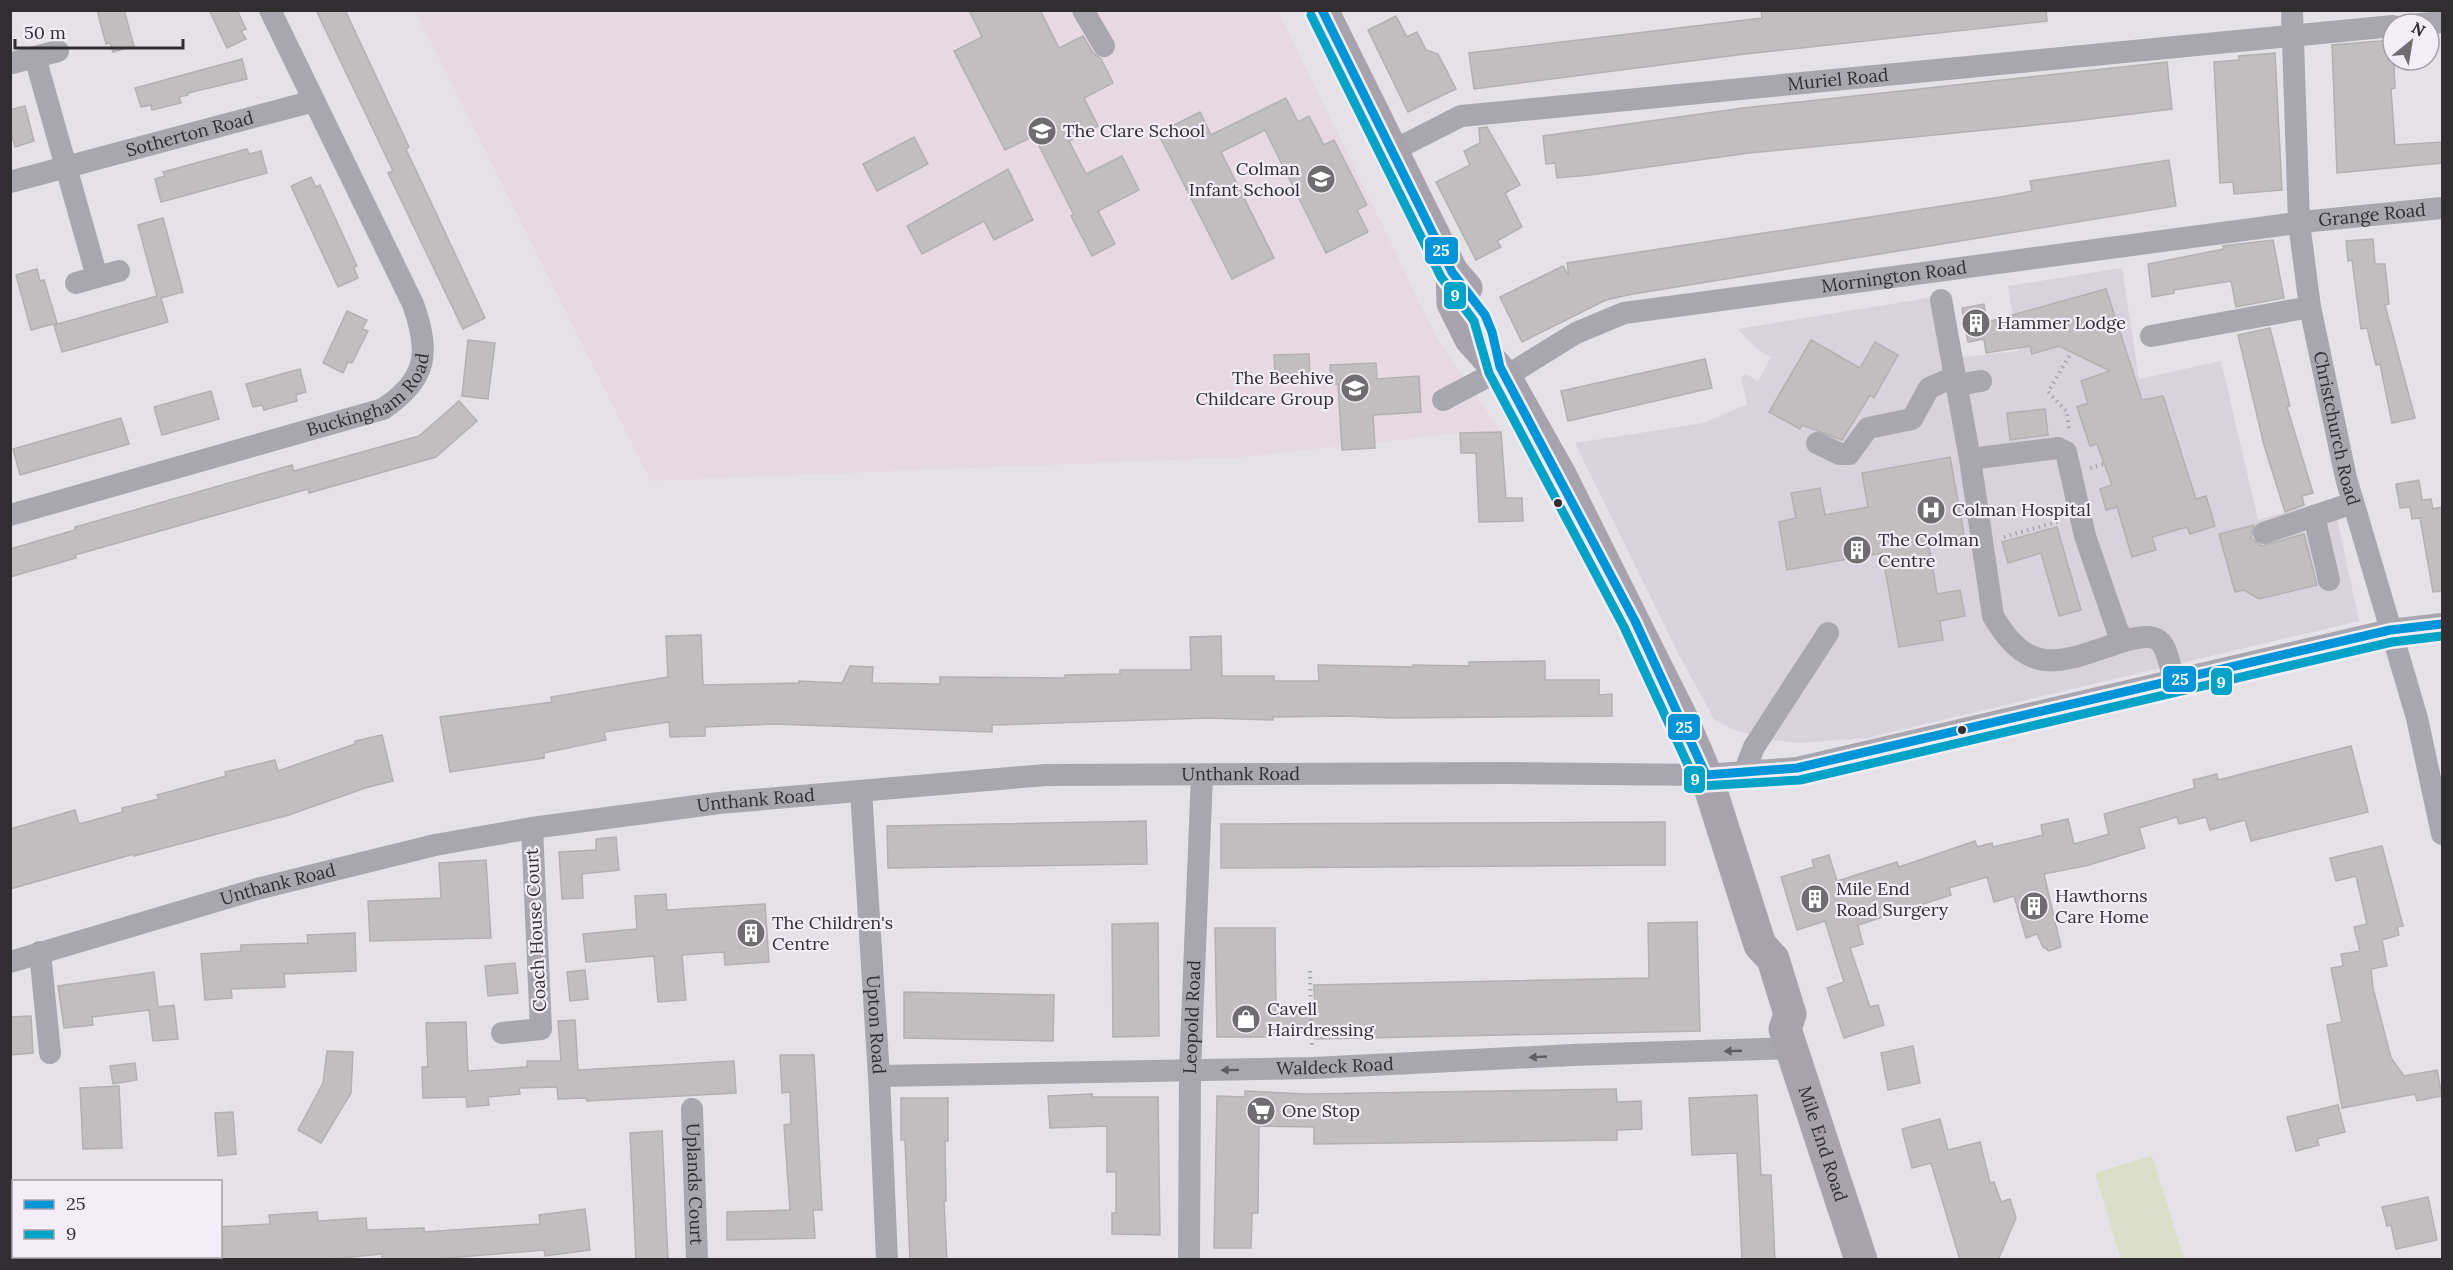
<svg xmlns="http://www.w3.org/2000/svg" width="2453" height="1270" font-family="Lora,serif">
	<rect width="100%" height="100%" fill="#e4e2e6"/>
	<polygon fill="#d7d2dc" points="2122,268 2139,379 2221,361 2258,520 2333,499 2359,621 1866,738 1799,743 1764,739 1732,729 1714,719 1680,657 1575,443 1704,423 1747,404 1741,377 1746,374 1758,381 1771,357 1757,349 1738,329 1952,294 1962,357 2018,351 2008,286"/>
	<polygon fill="#e6d9e2" points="415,11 1278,11 1438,340 1501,432 1460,433 1243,457 651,481"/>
	<polygon fill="#daddc7" points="2152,1156 2184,1259 2121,1259 2095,1173"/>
	<g fill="#c0bebf" stroke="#b2b0b1" stroke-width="1.5">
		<polygon points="97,10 124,10 134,46 113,52 110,43 106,44"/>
		<polygon points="209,10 237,10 246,29 241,31 246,39 227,48"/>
		<polygon points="316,10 345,10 409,147 406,149 485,318 463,329 388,173 393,171"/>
		<polygon points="969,10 1040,10 1059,48 1083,36 1093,53 1101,59 1113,83 1084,98 1098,126 1069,141 1086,174 1122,156 1139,190 1098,211 1115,244 1092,256 1071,216 1074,215 1034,136 1005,150 954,51 982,37"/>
		<polygon points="1761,10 2046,10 2047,21 1745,54 1474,89 1469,53 1762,18"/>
		<polygon points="1396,16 1407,37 1417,32 1426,50 1438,54 1456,89 1408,112 1368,30"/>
		<polygon points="2393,40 2395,88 2391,89 2395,145 2442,142 2442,163 2337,173 2332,45"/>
		<polygon points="2275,53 2282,190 2234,194 2233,182 2220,183 2214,62 2239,60 2239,56"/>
		<polygon points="242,59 247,79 188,93 188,95 179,97 181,103 152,110 151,105 141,107 135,88"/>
		<polygon points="2167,62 2172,109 2066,122 1749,153 1590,175 1557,178 1555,163 1546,164 1543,136 1743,108"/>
		<polygon points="1286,98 1298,122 1309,116 1324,145 1334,140 1367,205 1357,210 1368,232 1326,253 1265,130 1221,152 1274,258 1232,279 1158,133 1200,112 1211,135"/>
		<polygon points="25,106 34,141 15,147 10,129 10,110"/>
		<polygon points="1487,127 1520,185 1505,193 1522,227 1497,241 1501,247 1476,260 1436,182 1470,165 1464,151 1480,143 1479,128"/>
		<polygon points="914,137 928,164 877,191 863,164"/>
		<polygon points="247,149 249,154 261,151 267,173 161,202 155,179 165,176 163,172"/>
		<polygon points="2169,160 2176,206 1633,294 1606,300 1522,342 1500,297 1563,266 1569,276 1567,263 2001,197 2032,191 2030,181"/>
		<polygon points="1008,169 1033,220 994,240 984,221 922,254 907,226"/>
		<polygon points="311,177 316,187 320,185 357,266 354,268 358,278 338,287 291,186"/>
		<polygon points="163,218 183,292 161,298 168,322 62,352 54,325 157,296 138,225"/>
		<polygon points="2373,239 2375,264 2385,264 2389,304 2385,305 2415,418 2392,423 2380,364 2376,365 2367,328 2361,329 2352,260 2348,261 2346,241"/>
		<polygon points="2273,240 2284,298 2236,307 2231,281 2174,290 2174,293 2152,297 2148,264 2224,249 2223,246"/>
		<polygon points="37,269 40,281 44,280 57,323 31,330 16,275"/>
		<polygon points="2106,289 2142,400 2163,396 2196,499 2206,496 2215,526 2190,534 2187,527 2152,537 2156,550 2132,557 2117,507 2106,510 2100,489 2112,485 2097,444 2090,446 2077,407 2088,403 2081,381 2110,371 2059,346 2032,354 2030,346 1986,353 1984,339 1968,342 1962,308 1984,304 1987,322"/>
		<polygon points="347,311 367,320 362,329 368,331 352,363 348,362 343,373 323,363"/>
		<polygon points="2270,328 2290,406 2287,407 2313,493 2302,496 2304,505 2285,512 2264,445 2238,335"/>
		<polygon points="468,340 495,343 488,399 462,396"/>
		<polygon points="1811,340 1860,368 1875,342 1898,355 1874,398 1870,395 1842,440 1802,425 1800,429 1769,412"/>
		<polygon points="1309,354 1310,376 1275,377 1274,355"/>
		<polygon points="1705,359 1712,388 1568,421 1561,391"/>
		<polygon points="1376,363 1377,379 1419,376 1421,412 1373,415 1375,448 1342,450 1338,384 1331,384 1330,365"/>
		<polygon points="300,369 306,392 296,395 297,401 264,410 262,405 253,407 246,384"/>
		<polygon points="211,391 219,419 162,435 154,407"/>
		<polygon points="459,401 477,421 436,457 309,493 308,489 75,555 76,558 10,577 10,549 75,530 75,527 292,465 294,471 419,436"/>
		<polygon points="2045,409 2048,435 2010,440 2007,413"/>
		<polygon points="121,418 129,444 20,475 13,449"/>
		<polygon points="1501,432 1506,498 1522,498 1523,521 1479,522 1476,453 1461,453 1460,433"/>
		<polygon points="1950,457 1965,540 1929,546 1937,594 1960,590 1965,616 1940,621 1943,640 1899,647 1882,553 1787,570 1779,522 1796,518 1791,493 1820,488 1825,515 1868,507 1862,473"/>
		<polygon points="2419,480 2422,500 2431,499 2433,509 2442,507 2442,591 2433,592 2420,518 2412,519 2410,507 2400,508 2396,484"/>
		<polygon points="2254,525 2251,538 2262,546 2304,534 2317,585 2259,599 2244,590 2235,592 2219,534"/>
		<polygon points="2057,527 2081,610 2059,616 2041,553 2008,563 2002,542"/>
		<polygon points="701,635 703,685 799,683 799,681 842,683 850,666 873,667 872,683 940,684 940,677 1065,678 1065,675 1120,674 1120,670 1191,670 1190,637 1221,636 1222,676 1274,676 1274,681 1319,681 1318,665 1413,667 1413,665 1469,666 1469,662 1545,661 1545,680 1599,680 1599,695 1612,694 1612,716 1391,718 1346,716 1273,717 1273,720 1207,718 992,725 992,732 775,724 705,727 705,736 670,737 669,722 604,732 606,740 544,753 544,758 450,772 440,717 552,702 551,697 668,677 666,636"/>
		<polygon points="382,735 393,781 365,788 289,815 134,856 134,854 10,889 10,829 75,810 79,824 123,812 122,808 159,799 157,795 226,776 225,772 275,760 278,771 355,744 355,741"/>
		<polygon points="2351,746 2368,812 2251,841 2245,820 2210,830 2206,817 2179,824 2177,817 2139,828 2145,848 2089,865 2044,874 2061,947 2049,951 2043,947 2037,934 2026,938 2014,896 1994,902 1987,877 1949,888 1951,895 1858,925 1863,944 1850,948 1870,1007 1878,1005 1884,1025 1844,1038 1827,988 1844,982 1825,921 1797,930 1781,877 1814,867 1812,860 1829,855 1837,881 1897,862 1899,867 1975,841 1977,847 1992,843 1993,847 2043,835 2041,825 2068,819 2074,844 2109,834 2104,814 2195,788 2193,780 2217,774 2218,780"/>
		<polygon points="1146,821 1147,864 888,868 887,826"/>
		<polygon points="1665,822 1665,865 1221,868 1221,824"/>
		<polygon points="616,837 619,870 582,874 583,898 562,899 559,852 596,850 596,839"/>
		<polygon points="2382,846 2403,926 2397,927 2399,935 2382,940 2387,966 2371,969 2373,988 2391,1058 2404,1076 2437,1070 2442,1096 2417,1101 2415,1094 2342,1108 2327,1025 2342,1022 2331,968 2343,966 2341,954 2360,951 2354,927 2367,924 2356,876 2336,881 2330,858"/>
		<polygon points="486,860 491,938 370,941 368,901 441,898 439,863"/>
		<polygon points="666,894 667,910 765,904 769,962 725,965 724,952 682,955 686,1000 658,1002 654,956 586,962 583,934 637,929 635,896"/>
		<polygon points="1697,922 1700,1031 1315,1039 1315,1032 1276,1032 1276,1037 1217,1037 1215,928 1275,928 1276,1013 1315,1012 1314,985 1649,978 1648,923"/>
		<polygon points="1158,923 1159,1036 1113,1037 1112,924"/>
		<polygon points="355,933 356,971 284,974 285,987 231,989 232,998 205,1000 201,954 241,951 241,945 308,943 307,935"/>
		<polygon points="515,963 518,993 488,996 485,966"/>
		<polygon points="585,970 588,999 570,1001 567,972"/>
		<polygon points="154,972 158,1007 174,1005 178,1039 153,1041 149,1010 92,1017 93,1025 64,1028 58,986"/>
		<polygon points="904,992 1054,995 1053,1041 904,1038"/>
		<polygon points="31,1016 33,1053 10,1055 10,1017"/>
		<polygon points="575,1020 578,1070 734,1061 736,1093 587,1101 586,1098 558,1099 557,1087 519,1088 520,1094 488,1097 489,1105 467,1107 466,1097 423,1098 422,1067 428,1067 426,1023 466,1022 468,1071 527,1067 527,1061 561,1061 558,1021"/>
		<polygon points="1913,1046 1920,1083 1888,1090 1881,1053"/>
		<polygon points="327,1051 353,1052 351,1093 321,1143 298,1130 323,1083"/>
		<polygon points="780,1055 814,1055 822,1210 813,1210 815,1238 727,1240 727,1212 790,1210 784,1125 791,1124 790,1092 782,1093"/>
		<polygon points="135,1063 137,1080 113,1084 110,1066"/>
		<polygon points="119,1086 122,1148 83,1149 80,1088"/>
		<polygon points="1616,1089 1617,1102 1641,1101 1642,1129 1617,1130 1617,1140 1314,1144 1314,1127 1259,1126 1258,1213 1252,1213 1251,1248 1214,1248 1217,1096 1245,1097 1245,1091 1306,1094"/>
		<polygon points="1092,1094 1092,1097 1158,1097 1160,1235 1112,1234 1112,1213 1116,1213 1116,1172 1107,1172 1107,1126 1050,1128 1048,1096"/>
		<polygon points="1757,1095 1761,1175 1771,1175 1775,1260 1742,1260 1737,1153 1692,1155 1689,1098"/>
		<polygon points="901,1098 948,1098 948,1141 945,1141 946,1201 944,1201 947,1260 910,1260 905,1140 901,1140"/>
		<polygon points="2338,1105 2345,1132 2317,1139 2319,1145 2296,1151 2287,1117"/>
		<polygon points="233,1112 236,1154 218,1156 215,1113"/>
		<polygon points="1940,1119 1948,1150 1980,1142 1990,1183 1994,1182 2001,1202 2010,1199 2016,1218 1998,1260 1960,1260 1931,1163 1912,1168 1902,1129"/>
		<polygon points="662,1131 668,1260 636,1260 630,1133"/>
		<polygon points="2428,1197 2437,1240 2396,1249 2391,1225 2387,1226 2382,1207"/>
		<polygon points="585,1209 590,1250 545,1256 544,1250 425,1260 382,1260 382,1254 320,1260 220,1260 220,1227 270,1224 269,1215 317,1212 318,1221 366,1218 367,1230 424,1228 424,1232 540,1224 539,1215"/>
	</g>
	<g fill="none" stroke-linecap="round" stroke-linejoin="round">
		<g stroke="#a5a4aa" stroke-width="4" stroke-dasharray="1.5 4.5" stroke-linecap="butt">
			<polyline points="2069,428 2067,412 2048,392 2071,353"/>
			<polyline points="2090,468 2104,464"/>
			<polyline points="2004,537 2060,521"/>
			<polyline points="1310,971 1312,1047"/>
		</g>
		<g stroke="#a8a6af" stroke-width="22">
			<polyline points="1083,10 1104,46"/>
			<path id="s1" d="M2292,10L2299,223L2310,307L2346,478L2417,718L2442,834"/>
			<polyline points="2420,24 2442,22"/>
			<polyline points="58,51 35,57 97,277 119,271"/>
			<polyline points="12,63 35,57"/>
			<path id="s2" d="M1392,151L1461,116L2393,26"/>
			<path id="s3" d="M10,182L314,101"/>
			<polyline points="76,283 97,277"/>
			<path d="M1941,300L1970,459L2058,448L2066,452L2085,536L2117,629L2124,641C2166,629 2164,644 2174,680"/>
			<polyline points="2151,336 2310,307"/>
			<path id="s4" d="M1505,377L1576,333L1624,313L2312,221L2442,208"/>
			<polyline points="1956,385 1981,381"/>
			<polyline points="1443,400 1500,370"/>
			<polyline points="1817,443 1840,454 1849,454 1868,428 1912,419 1929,388 1954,377"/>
			<path d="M1970,459L1993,616C2031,681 2063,661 2124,641"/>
			<path id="s5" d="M10,515L383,409C428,379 430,352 413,304L270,10"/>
			<polyline points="2314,516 2329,580"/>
			<polyline points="2264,533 2353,503"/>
			<polyline points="1744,773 1754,747 1828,633"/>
			<path id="s6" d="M861,791L879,1076L887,1260"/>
			<polyline points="40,952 50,1053"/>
			<path id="s7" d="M10,962L257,889L435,845L532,828L719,803L1046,775L1507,773L1706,775L1797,768L2390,630L2442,624"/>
			<polyline points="502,1033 541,1029 532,828"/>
			<path id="s8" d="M879,1076L1313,1068L1572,1055L1792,1048"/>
			<path id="s9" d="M692,1109L697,1260"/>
			<path id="s10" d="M1189,1260L1190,1071L1202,775"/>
		</g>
		<g stroke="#a6a3ac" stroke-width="33">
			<polyline points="1322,10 1452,272 1466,288"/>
			<path id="s11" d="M1452,272L1453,303L1471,339L1505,377L1560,475L1682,719L1706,775L1760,945L1773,959L1790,1014L1785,1029L1861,1260"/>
		</g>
		<g stroke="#f2edf6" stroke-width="14">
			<polyline id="bus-1" points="1322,10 1452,272 1485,315 1492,332 1500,367 1635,621 1706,775 1797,768 2390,630 2442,624"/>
		</g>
		<g stroke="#f2edf6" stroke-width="14">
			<polyline id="bus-2" points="1311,15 1441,277 1474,321 1489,373 1624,627 1695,780 1700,786 1800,780 2392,642 2442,636"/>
		</g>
		<use href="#bus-1" stroke="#0095d9" stroke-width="9"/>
		<use href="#bus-2" stroke="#02a3c6" stroke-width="9"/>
	</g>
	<defs><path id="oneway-solid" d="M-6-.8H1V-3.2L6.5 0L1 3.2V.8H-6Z" transform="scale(1.5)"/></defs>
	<g fill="#605e63">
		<use href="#oneway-solid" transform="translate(1733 1051) rotate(178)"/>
		<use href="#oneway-solid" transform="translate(1538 1057) rotate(177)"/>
		<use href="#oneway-solid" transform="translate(1230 1070) rotate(179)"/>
	</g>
	<defs>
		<g id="school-disc" transform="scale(1.5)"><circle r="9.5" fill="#6f6d70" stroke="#f2edf6"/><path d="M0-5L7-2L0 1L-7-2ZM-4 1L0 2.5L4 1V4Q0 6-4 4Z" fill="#fff"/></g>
		<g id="building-disc" transform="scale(1.5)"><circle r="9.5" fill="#6f6d70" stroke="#f2edf6"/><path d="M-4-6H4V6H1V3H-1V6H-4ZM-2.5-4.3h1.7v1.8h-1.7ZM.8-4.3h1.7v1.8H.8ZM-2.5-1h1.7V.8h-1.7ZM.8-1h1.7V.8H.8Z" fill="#fff"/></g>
		<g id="hospital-disc" transform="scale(1.5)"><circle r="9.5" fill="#6f6d70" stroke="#f2edf6"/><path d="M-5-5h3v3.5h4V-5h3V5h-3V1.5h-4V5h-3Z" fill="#fff"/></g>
		<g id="shop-disc" transform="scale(1.5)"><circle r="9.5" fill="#6f6d70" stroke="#f2edf6"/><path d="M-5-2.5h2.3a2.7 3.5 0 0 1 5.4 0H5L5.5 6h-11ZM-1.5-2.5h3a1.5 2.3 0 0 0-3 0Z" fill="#fff"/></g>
		<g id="supermarket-disc" transform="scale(1.5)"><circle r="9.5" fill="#6f6d70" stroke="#f2edf6"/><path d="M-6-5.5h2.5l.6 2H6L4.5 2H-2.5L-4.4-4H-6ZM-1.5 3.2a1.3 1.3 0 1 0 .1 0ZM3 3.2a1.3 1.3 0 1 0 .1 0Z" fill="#fff"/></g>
	</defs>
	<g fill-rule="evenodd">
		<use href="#school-disc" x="1042" y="131"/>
		<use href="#school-disc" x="1321" y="179"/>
		<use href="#building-disc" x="1976" y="323"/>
		<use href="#school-disc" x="1355" y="388"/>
		<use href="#hospital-disc" x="1931" y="510"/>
		<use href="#building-disc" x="1857" y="550"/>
		<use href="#building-disc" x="1815" y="899"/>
		<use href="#building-disc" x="2034" y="906"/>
		<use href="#building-disc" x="751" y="933"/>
		<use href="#shop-disc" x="1246" y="1019"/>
		<use href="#supermarket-disc" x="1261" y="1111"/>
	</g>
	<g fill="#302e31" stroke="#f2edf6" stroke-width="2">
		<circle cx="1558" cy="503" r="5"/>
		<circle cx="1962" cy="730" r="5"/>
	</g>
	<g text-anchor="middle" stroke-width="4.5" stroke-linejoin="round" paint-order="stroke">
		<g font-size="18" fill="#302e31" stroke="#f2edf6">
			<text dy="6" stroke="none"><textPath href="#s2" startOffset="456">Muriel Road</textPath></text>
			<text dy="6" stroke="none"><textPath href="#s3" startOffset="186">Sotherton Road</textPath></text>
			<text dy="6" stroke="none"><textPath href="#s4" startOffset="890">Grange Road</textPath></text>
			<text dy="6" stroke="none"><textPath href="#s4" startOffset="408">Mornington Road</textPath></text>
			<text dy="6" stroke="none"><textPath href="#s5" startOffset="384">Buckingham Road</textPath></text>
			<text dy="6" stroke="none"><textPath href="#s1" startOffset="422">Christchurch Road</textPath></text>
			<text dy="6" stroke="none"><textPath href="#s7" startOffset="1251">Unthank Road</textPath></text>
			<text dy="6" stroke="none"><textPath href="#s7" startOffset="765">Unthank Road</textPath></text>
			<text dy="6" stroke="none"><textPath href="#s7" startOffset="279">Unthank Road</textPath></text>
			<text transform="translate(536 930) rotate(-93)" y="6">Coach House Court</text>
			<text dy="6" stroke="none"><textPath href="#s10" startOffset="243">Leopold Road</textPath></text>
			<text dy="6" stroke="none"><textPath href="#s6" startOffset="234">Upton Road</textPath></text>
			<text dy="6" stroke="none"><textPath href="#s8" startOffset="456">Waldeck Road</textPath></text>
			<text dy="6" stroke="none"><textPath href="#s11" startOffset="960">Mile End Road</textPath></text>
			<text dy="6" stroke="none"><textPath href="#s9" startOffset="75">Uplands Court</textPath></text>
		</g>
		<g font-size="18" fill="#302e31" stroke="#f2edf6" text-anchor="start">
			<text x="1063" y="137">The Clare School</text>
			<text x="1300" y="175" text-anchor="end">Colman<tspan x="1300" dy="21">Infant School</tspan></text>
			<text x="1997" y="329">Hammer Lodge</text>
			<text x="1334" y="384" text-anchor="end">The Beehive<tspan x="1334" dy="21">Childcare Group</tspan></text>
			<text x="1952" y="516">Colman Hospital</text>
			<text x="1878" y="546">The Colman<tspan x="1878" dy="21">Centre</tspan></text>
			<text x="1836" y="895">Mile End<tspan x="1836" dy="21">Road Surgery</tspan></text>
			<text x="2055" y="902">Hawthorns<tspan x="2055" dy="21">Care Home</tspan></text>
			<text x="772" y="929">The Children's<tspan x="772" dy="21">Centre</tspan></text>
			<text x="1267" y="1015">Cavell<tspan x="1267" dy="21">Hairdressing</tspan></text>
			<text x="1282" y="1117">One Stop</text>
		</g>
	</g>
	<g stroke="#f2edf6" stroke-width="2">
		<rect x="1424" y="236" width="35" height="29" rx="6" fill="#0095d9"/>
		<rect x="1443" y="281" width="24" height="29" rx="6" fill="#02a3c6"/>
		<rect x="2162" y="665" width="35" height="28" rx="6" fill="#0095d9"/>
		<rect x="2210" y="667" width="23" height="29" rx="6" fill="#02a3c6"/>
		<rect x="1667" y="713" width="34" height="28" rx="6" fill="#0095d9"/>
		<rect x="1683" y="765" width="23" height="29" rx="6" fill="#02a3c6"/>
	</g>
	<g font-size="16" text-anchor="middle" font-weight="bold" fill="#fff">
		<text x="1441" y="256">25</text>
		<text x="1455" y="301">9</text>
		<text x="2180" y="685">25</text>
		<text x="2221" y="688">9</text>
		<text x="1684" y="733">25</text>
		<text x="1695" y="785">9</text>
	</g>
	<rect width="2453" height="1270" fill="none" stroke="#302e31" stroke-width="24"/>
	<rect x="12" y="1180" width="210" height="78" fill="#f2edf6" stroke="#a4a1a7" stroke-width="1.5"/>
	<rect x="24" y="1200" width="30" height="9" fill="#0095d9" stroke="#a4a1a7" stroke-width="1.5"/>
	<text x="66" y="1210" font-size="18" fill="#302e31">25</text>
	<rect x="24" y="1230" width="30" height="9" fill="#02a3c6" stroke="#a4a1a7" stroke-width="1.5"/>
	<text x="66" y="1240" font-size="18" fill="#302e31">9</text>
	<g transform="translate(2411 42) rotate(30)"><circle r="28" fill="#f2edf6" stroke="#a4a1a7" stroke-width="1.5"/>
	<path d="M0-4.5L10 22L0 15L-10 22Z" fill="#6f6d70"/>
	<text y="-9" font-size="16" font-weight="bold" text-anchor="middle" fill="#302e31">N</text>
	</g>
	<path d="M15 39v9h168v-9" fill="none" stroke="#302e31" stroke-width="3"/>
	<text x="24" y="39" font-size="18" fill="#302e31" stroke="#f2edf6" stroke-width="4.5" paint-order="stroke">50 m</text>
</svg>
